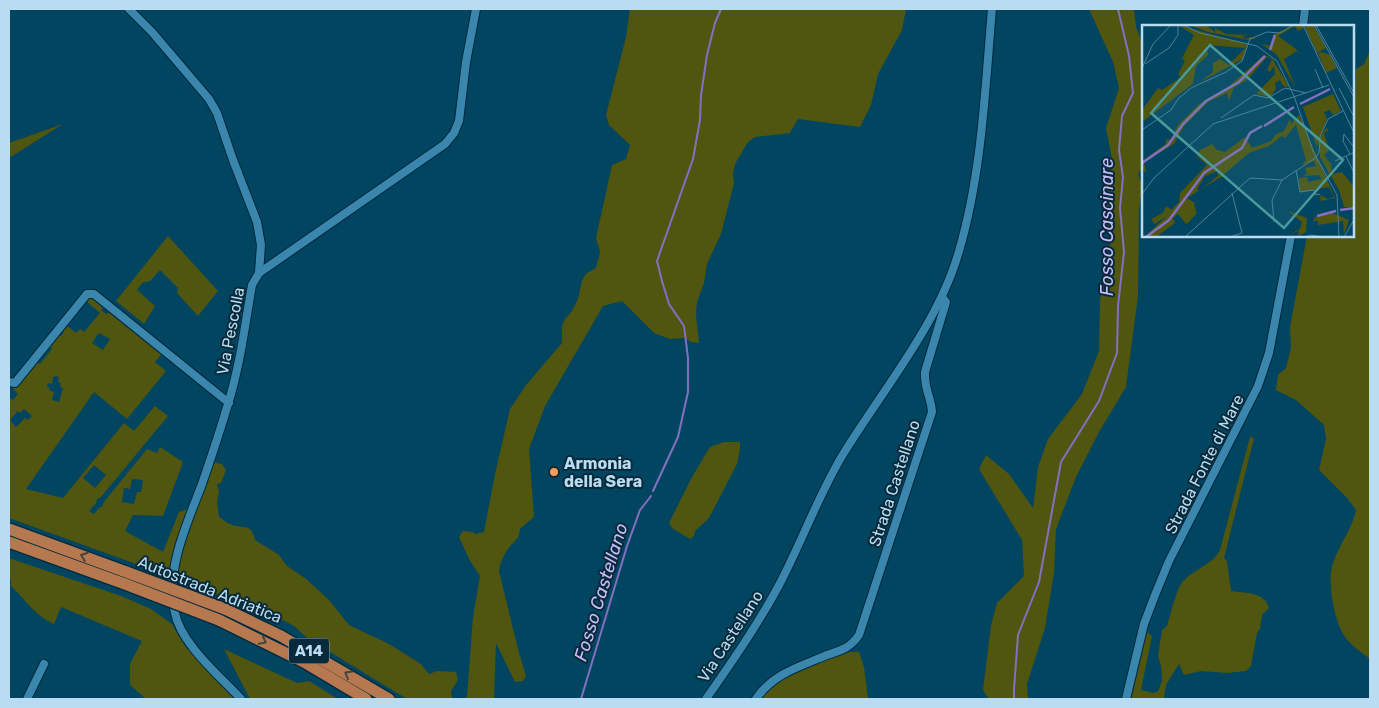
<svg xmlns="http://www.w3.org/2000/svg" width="1379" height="708" font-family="Rubik,sans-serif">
	<rect width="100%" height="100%" fill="#024561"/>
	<g fill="#50550f" fill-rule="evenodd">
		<path d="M630,9H906L902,30L878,74L871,105L860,127L798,119L790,133L755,137L748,142L735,164L733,174L734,183L721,234L707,264L704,283L697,302L696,315L699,343L691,342L684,338L670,339L654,333L622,301L603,306L545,406L529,449L534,517L520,529C519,542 512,541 506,552C502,558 500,564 499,571L518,649L526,676L523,681L515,682L496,643L494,699H465L467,696L473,617L480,576L469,559L459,537L463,531L473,532L475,534L484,532L495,474L510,409L526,385L562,343V326L565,319L572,311L578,299L582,280L587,273L596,268L600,252L596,238L612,165L626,159L630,145L609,125L606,115L626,37Z"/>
		<polygon points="1089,9 1134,9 1136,27 1143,45 1143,167 1138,174 1142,185 1139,211 1138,296 1126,387 1099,432 1076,477 1056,529 1054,573 1045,628 1027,684 1028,699 989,699 983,690 991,625 997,603 1024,576 1022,540 979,469 986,455 1009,474 1033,508 1038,467 1048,439 1082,394 1099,351 1100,301 1111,239 1106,223 1106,196 1113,164 1106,128 1119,88 1113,62"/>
		<path d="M1370,51V659C1361,652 1348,644 1342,632C1334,616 1329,589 1331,571C1332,565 1335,558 1337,553C1344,538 1353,525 1356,510L1348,499L1319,470L1326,439L1324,425L1296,400L1276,390L1278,375L1286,368L1291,348L1290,327L1307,236H1353V113L1355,107L1356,69L1364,64Z"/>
		<polygon points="63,124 9,158 9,143"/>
		<polygon points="168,236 218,291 198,316 177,293 178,288 160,270 150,281 142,283 137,290 155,306 144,324 116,301"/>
		<path d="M92,297L104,307L101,310L106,314L111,312L162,354L155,362L166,371L127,419L94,392L26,489L63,498L124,423L134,431L155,406L168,416L101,497L96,500L97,502L89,511L94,514L100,507H102L104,502L147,449L157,453L160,447L183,462L163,516L133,515L125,531L163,552L179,512L189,509L176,545L169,576L9,518V397L13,400L18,394L13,389L36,361L40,364L52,349L48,345L58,334L61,336L64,332L61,329L87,298ZM86,301L100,313L84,332L80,329L76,333L66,325ZM99,333L110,339L103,350L92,343ZM56,376L59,377L58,382L61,383L60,387L63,388L59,402L52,400L54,392L49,390L50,388L47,387L48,383L52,384L53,377ZM24,409L32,416L28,420L25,418L16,427L10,420L18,411L20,413ZM94,465L106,475L95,488L83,478ZM132,479L143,480L141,492H137L134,504L122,502L124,488L130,489Z"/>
		<path d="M1250,437L1254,438L1224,558L1227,561L1231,591C1245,593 1265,592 1269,608L1262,615L1260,629L1257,633L1251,666L1246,671L1227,673L1201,671L1184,675L1179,664L1166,685L1164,699H1131L1147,632L1152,636L1141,690L1154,693L1158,691L1162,681L1161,666L1158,656L1162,630L1167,626C1170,616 1176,592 1181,584C1191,570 1213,565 1220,550Z"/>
		<polygon points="724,442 740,442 740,449 737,464 709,518 695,531 694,536 690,539 672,528 669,523 692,477 710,447"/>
		<path d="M214,462L222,464L226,470L221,483L217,484L219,491L217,502L219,517C223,519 226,523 230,524C242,530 251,521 255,540L279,555L287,566L305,578L329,600L349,625L389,644L421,664L429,674L437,671L456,672L458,680L451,691L452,699H407L307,638L294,626L273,615L177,579L183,542Z"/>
		<path d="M9,558L121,596L151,609L172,624L185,646L236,699H146L130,685V664L142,641L61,607L54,624C35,616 25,599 11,586V580L9,578Z"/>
		<polygon points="224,649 297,683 309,681 338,699 250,699"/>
		<path d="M850,652H859L864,667L868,699H762C783,670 818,664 850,652Z"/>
	</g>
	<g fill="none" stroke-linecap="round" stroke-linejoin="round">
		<g stroke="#8470c1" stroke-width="2">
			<polyline points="653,491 678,437 688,392 688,358 684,326 669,304 662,281 657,261 693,159 700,120 701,95 707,55 715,23 721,9"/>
			<polyline points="581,699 627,546 640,510 651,496"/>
			<polyline points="1014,699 1014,689 1018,635 1039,582 1061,462 1099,401 1117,353 1118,306 1124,252 1120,208 1123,177 1119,150 1122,116 1133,93 1129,56 1118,9"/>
		</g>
		<g stroke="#002a3e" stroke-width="10">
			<g id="minor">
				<polyline points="129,9 152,32 209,99 217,113 233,160 257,222 261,245 259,273"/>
				<polyline points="1303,26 1305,9"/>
				<polyline points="9,382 15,383 87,294 94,294 229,403"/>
				<polyline points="27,699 44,664"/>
				<path d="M241,699C220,676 181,644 175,613C165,569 187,524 202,484C211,458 220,431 228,404C240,366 245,325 252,285L259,273L445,144L454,133L459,121L466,62L476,9"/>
				<path d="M706,699C731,663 757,626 778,587C801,544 817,498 842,456C881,392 939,323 959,251C982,173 985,89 992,9"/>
				<path d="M756,699C772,674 801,666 827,655C842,650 850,648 859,635L932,412C931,396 924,390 925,372L946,302L942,297"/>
				<polyline points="1126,699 1144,624 1155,595 1169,561 1258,386 1269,353 1291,236"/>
			</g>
		</g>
		<g stroke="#002a3e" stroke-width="14">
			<g id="highway">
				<polyline points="9,529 129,573"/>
				<polyline points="9,542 125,584"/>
				<polyline points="225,609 281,636 389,699"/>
				<polyline points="219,620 304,662 366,699"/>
			</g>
		</g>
		<use href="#minor" stroke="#3a86ad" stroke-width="8"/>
		<use href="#highway" stroke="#b6784e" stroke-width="11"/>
		<g stroke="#002a3e" stroke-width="14" stroke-linecap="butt">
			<g id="highway-bridge">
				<polyline points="129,573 225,609"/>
				<polyline points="125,584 219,620"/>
			</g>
		</g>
		<use href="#highway-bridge" stroke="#b6784e" stroke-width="11"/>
	</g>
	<defs><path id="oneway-chevron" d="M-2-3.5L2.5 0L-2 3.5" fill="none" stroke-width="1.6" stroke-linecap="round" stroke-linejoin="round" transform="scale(1.25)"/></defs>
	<g stroke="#464541">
		<use href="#oneway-chevron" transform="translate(84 556) rotate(-160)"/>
		<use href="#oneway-chevron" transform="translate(263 641) rotate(27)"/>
		<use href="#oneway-chevron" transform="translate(348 674) rotate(-149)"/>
	</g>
	<circle fill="#fe9c57" stroke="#092a3a" stroke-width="2" cx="554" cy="472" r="5"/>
	<g text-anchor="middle" stroke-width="4" stroke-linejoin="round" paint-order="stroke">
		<rect fill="#092a3a" stroke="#84a7bb" stroke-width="1" x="289" y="638.5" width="40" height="25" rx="4"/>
		<g font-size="15" font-weight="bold" fill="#b9dcf2">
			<text x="309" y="656">A14</text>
		</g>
		<g font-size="16" fill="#b9dcf2" stroke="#092a3a">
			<text transform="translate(230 331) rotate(-79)" y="6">Via Pescolla</text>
			<text transform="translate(1204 464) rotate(-63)" y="6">Strada Fonte di Mare</text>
			<text transform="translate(894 483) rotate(-72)" y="6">Strada Castellano</text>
			<text transform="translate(210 589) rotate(22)" y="6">Autostrada Adriatica</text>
			<text transform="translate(730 636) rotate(-57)" y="6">Via Castellano</text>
		</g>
		<g font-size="16" font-weight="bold" fill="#b9dcf2" stroke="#092a3a" text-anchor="start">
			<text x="564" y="469">Armonia<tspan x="564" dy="18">della Sera</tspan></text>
		</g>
		<g font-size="18" font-style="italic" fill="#cabcfd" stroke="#092a3a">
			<text transform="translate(1107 227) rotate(-90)" y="6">Fosso Cascinare</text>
			<text transform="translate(601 592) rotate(-73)" y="6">Fosso Castellano</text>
		</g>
	</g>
	<g transform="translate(1142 25)">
		<rect width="212" height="212" fill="#024561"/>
		<path d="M36,0L105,19L101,34L58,57L71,47V38L78,34L87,40L103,23L65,20L66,30L54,41L51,59L0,97V85L16,63L20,65L39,52L36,49L43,36L40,33L52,10ZM47,0L65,1L73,7V3L84,9L106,10L100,11L104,14L108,12L115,13L107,15L66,7ZM152,0H160L162,3L156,6L153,1L136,11L154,24L160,31L155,26L142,34L154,64L135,30L120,19L128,21L132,9ZM162,0H171L184,23L175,28ZM180,27L188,30L195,43L184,48L176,28ZM122,30L130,33L147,62L141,61L138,55L133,58L134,64L128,72L114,69L133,49L132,41L128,47L125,45L130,34L125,32L105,55L92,62L87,76L85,68L66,77L42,101L32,119L2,137L4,148L0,144V136L24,119V115L29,114L36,100L57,79L84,64ZM191,69L199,86L191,90L188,85L182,87L185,93L175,122L161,82ZM157,90L193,173L179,176L178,170L186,174L192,172L187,162L158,167L157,153L165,152L166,157L180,154L177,150L161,151L165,148L163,143L174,141L172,136L159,140L164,135L154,100L156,97L143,113L140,111L127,121L107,128L79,152L45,173L53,178L58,173L52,180L55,188L47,197L44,199L36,189L31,193L33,198L14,212H2L26,190L13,199L9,194L21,188L24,181L30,185L32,182L37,177L38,168L65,140L55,131L58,125L70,119L75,125L83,127L103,112L110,123L129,116L134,109L142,106L148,94L149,99ZM75,146L76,151L57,166L55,164L63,151ZM184,103L187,105L182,108L187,126L182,130L189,139L190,149L200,147L212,162V182H202L197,165L178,132V113ZM146,186L165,193L164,207L156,211L157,206L148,209L158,204L160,197ZM188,187L207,195L202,209L201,196L176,200V196H171L173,192Z" fill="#50550f" fill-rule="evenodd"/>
		<path fill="none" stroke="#8470c1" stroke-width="2.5" d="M128,25L133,10M158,79L188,64M122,101L152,82M0,138L26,120L41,99L64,76L97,57L123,31M198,185L213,183M175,191L194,186M4,212L27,195L62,148L100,123L108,108L120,101"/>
		<path fill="none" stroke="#4b819b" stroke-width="1" d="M41,0L58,8L115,21L135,36L152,71L171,126L195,170L197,212M161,0L213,110M172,0L213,74M174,0L213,70M3,39L27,23L36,10V0M0,43L11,19L29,0M173,44L181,63M197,63L213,94M79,93L112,70L126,73L143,63L164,68M0,105L29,85L36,74L49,63L84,47L100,36L108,14L125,7L138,8L151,0M208,129L201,116L202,109L213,124M204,131L213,150M193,136L213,127M154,145L158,167L172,165L174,170L178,169M0,169L12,153L71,99L187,60M132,197L130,175L140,155M43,212L108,153L140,155L172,134L177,128L178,112L186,94L201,86M88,212L100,208L90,168M163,212L169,210L182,212M202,212L213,193"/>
		<path fill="#4a9a9c" fill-opacity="0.15" stroke="#4a9a9c" stroke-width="2.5" d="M68,20L201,135L142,203L9,88Z"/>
		<rect width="212" height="212" fill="none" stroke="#b9dcf2" stroke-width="2.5"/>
	</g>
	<rect width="1379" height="708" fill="none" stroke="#b9dcf2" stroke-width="20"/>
</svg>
